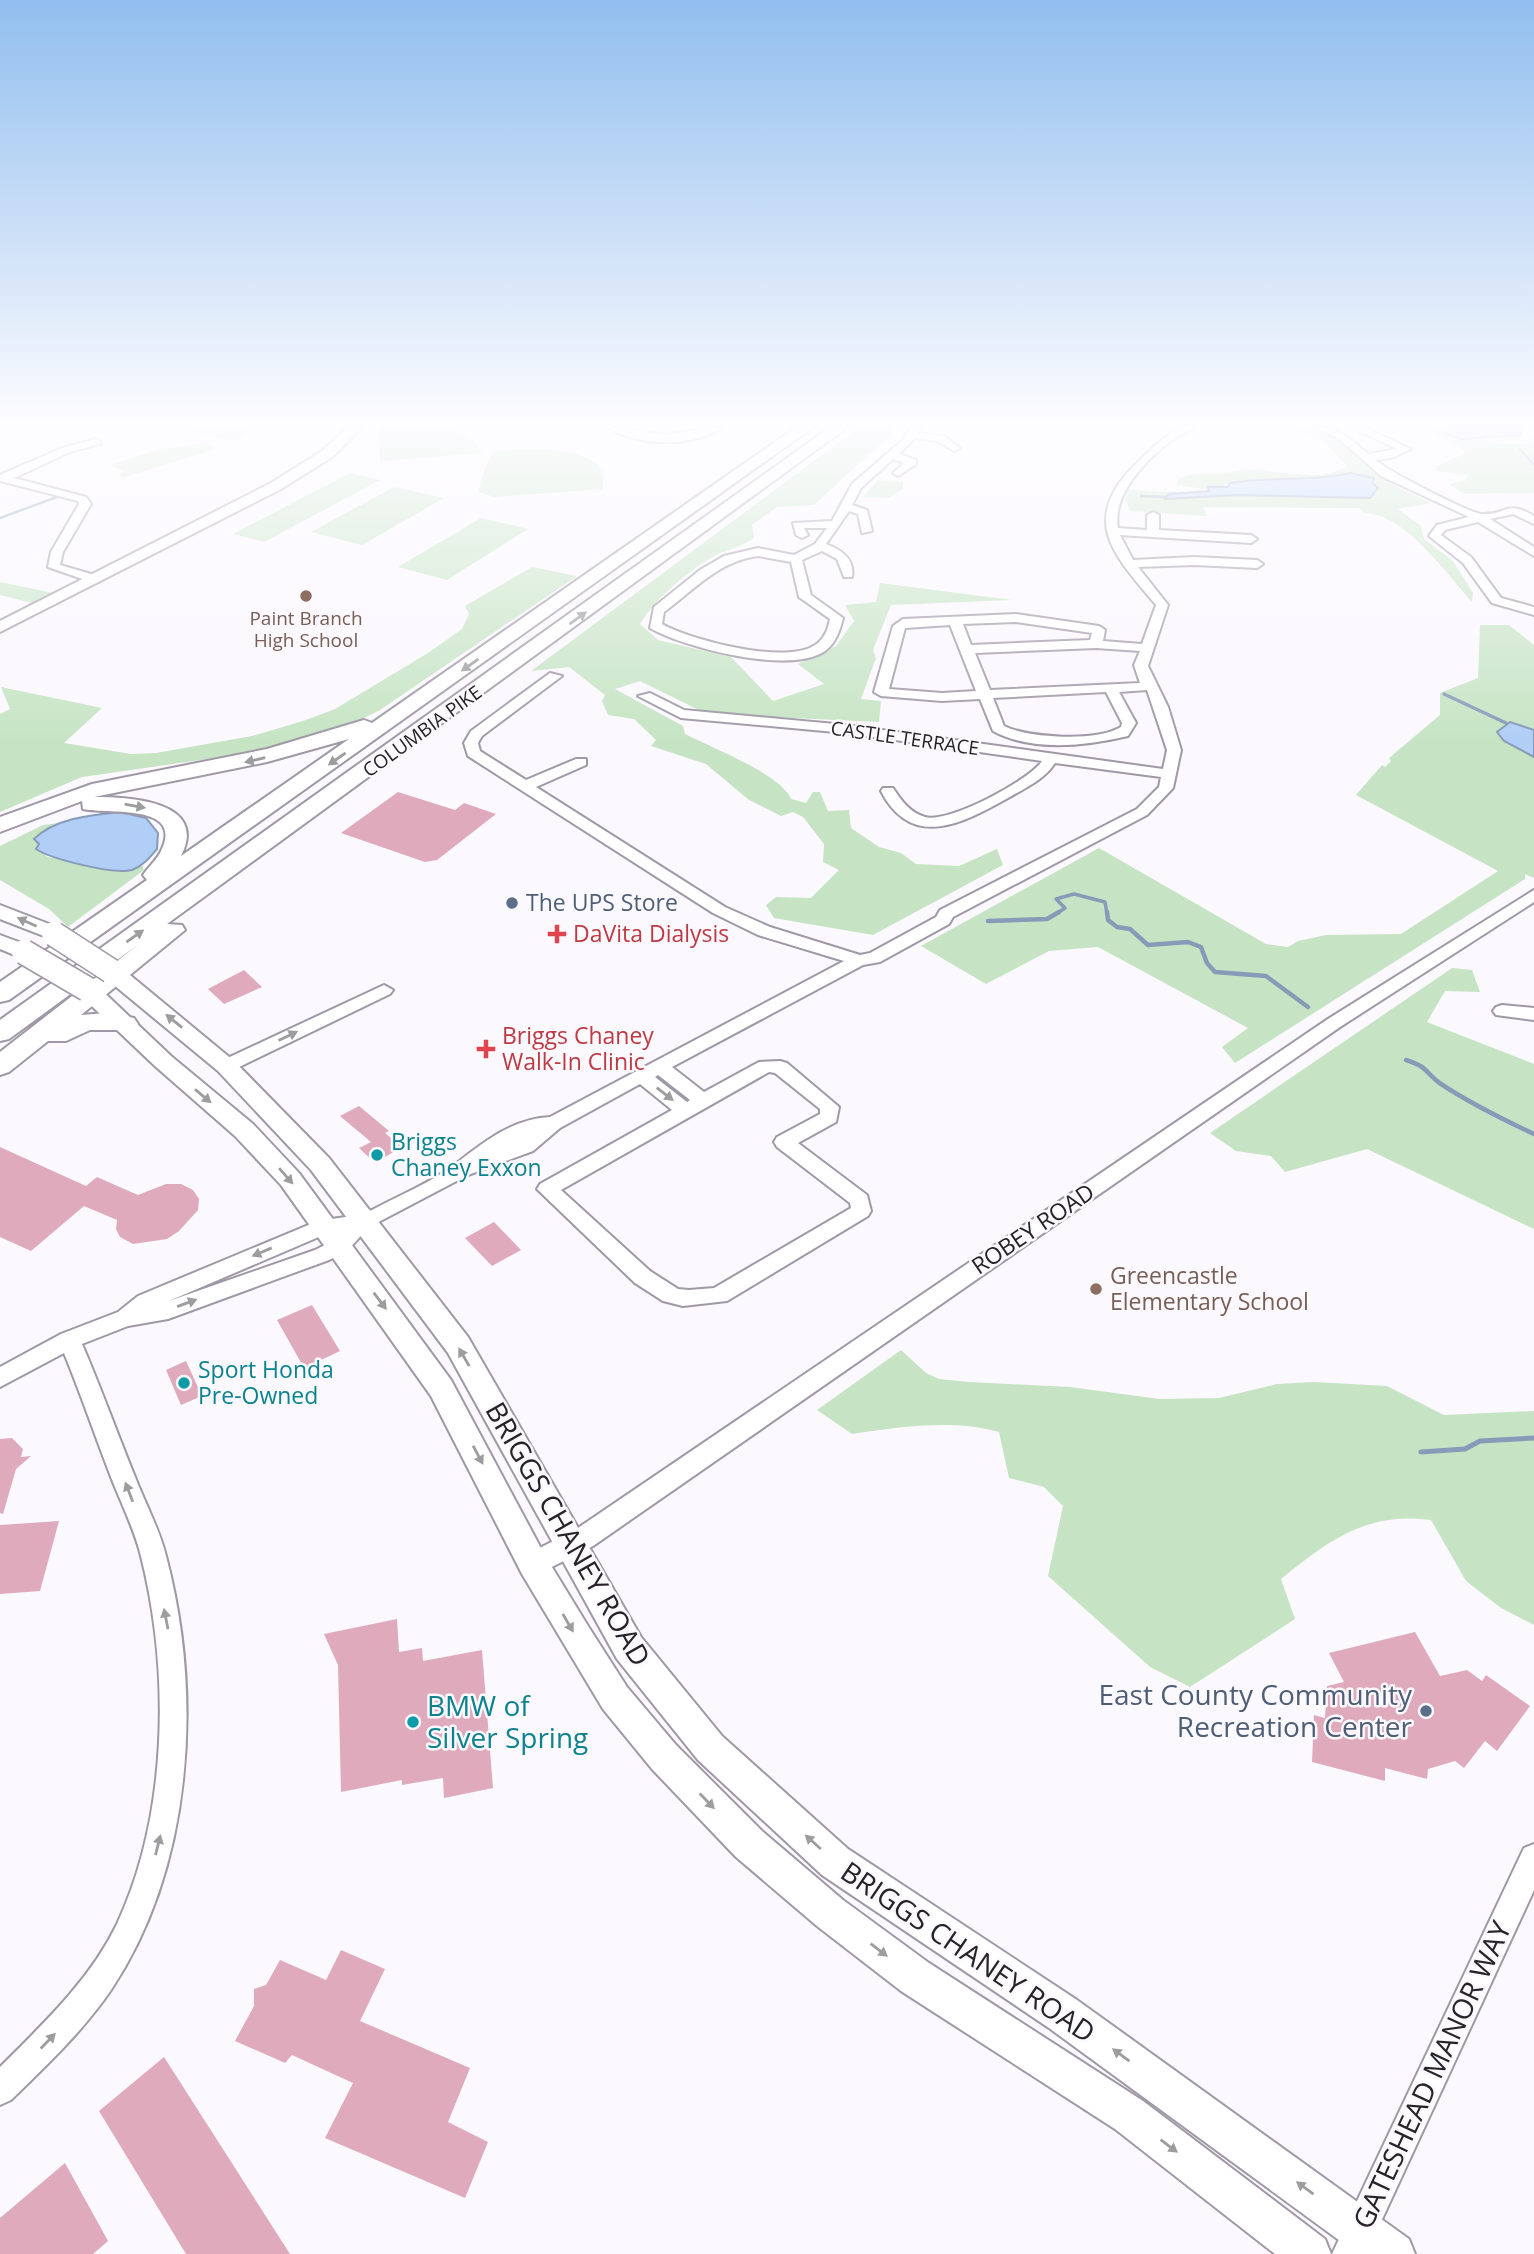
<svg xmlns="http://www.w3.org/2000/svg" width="1534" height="2254" font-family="'Open Sans',sans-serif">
	<rect width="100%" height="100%" fill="#fbf8fe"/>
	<g fill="#c6e4c4">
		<polygon points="176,426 258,426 235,441"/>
		<path d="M383,426C411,425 469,421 482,453L380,461L378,429Z"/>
		<path d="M861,426H895L889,436L814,505L777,507L752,525L754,538C740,548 723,550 709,559C683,576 656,598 640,624L658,640L731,657L773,701L824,684L798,664L836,646L854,621L845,605L876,602L880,583L1012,600L891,605L873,650L876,658L861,699L881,701L879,722L707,714L640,681L615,689L683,726L685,734C710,747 781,774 791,799L806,803L813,792H820L828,811L849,810L851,828L879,847L901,853L916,864L959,866L997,849L1003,865L873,935L774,918L766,905L776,897L811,898L839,870L823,862L824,844L803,817L793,812L781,816L749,800L706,764L651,746L656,740L634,719L608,715L602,701L605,695L569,667L531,671Z"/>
		<path d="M1284,426C1333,426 1336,439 1368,468C1385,483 1411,493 1431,503L1398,509L1421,526L1424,539L1453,561L1473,593L1472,602C1446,573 1404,513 1364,513L1359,508L1203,507L1207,516L1130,511L1126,500L1128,490L1180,492L1169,494L1165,498L1238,495L1370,498L1377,488L1350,473C1318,480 1289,476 1257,479C1241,480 1226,487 1209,487L1210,490L1177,485L1178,479C1194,472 1203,474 1220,473C1232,473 1244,469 1258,470C1286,472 1323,482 1347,466L1320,437Z"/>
		<polygon points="1457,426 1457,432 1447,433 1461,439 1480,438 1501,444 1532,444 1529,439 1534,439 1534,493 1464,494 1449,484 1465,481 1469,475 1436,471 1437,466 1466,453 1459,446 1432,432 1434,427"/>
		<polygon points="206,443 218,448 122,478 119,474 124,471 110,465 159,449"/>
		<path d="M521,449C547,449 613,449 602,489L494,497L479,492L481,479L492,452Z"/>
		<polygon points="350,473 380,480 264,542 233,534"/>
		<polygon points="878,480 903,482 903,489 888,498 863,497"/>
		<polygon points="394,487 444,498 362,545 311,532"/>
		<polygon points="481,518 528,529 447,580 398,567"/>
		<polygon points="532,567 577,576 380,710 342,729 292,747 82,777 0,812 0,714 10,709 1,687 102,708 64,743 131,754 156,753 252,736 303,721 335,709 428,653 462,629 469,614 465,606"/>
		<polygon points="0,582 54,593 36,604 0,595"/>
		<polygon points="1480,625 1509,625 1534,645 1534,878 1525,874 1525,879 1235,1063 1222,1047 1248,1028 1098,947 1049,951 986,984 921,946 1099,848 1266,944 1288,947 1298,941 1326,935 1401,934 1498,871 1356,795 1382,765 1385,767 1391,761 1389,758 1440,715 1440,693 1478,678"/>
		<polygon points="59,823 37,835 39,844 36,848 48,857 130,871 142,865 144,870 68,927 49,909 0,880 0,846 43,825"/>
		<polygon points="1452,968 1472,970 1480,992 1445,991 1427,1022 1534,1064 1534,1229 1367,1149 1285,1172 1271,1156 1236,1151 1210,1133"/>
		<path d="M901,1350L926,1373L939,1379L969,1382L1070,1387L1160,1399L1219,1398L1277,1384L1314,1382L1387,1386L1444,1415L1534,1411V1625L1501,1608L1466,1581L1431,1520C1367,1511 1328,1541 1281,1579L1295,1619L1190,1687L1150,1667L1048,1576L1063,1506L1044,1487L1009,1478L999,1432C952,1419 900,1427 852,1434L817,1410Z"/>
	</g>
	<g fill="#b0cef6" stroke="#879bb8" stroke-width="2">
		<polygon points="1457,426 1520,426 1521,435 1461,439 1446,433 1457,432"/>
		<path d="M1350,473L1374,478L1372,483L1378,488L1370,498L1238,495L1165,499L1169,494L1209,491L1208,487H1228L1230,483C1271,476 1310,482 1350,473Z"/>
		<polygon points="1510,722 1534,730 1534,757 1504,741 1497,732"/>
		<path d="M120,812L146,818L158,833L157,849C150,857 143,866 132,870C114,875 51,859 36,849L39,844L34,839C55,818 92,815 120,812Z"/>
	</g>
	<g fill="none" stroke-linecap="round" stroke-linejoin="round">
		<g stroke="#879bb8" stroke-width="2.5">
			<polyline points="1520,449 1534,465"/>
			<polyline points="1141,496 1166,497"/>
			<polyline points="0,518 57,497"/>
		</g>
		<g stroke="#879bb8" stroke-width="3.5">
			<polyline points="1444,694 1506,723"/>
			<polyline points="1056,914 1065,908 1056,899 1074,894 1105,902 1107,914"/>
		</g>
		<g stroke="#879bb8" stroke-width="4.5">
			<polyline points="1107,912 1108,920 1117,927 1130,929 1148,945 1188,942 1201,947 1207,963 1215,972 1266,976 1308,1007"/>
			<polyline points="988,921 1047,919 1059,912"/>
			<path d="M1406,1060C1431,1068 1424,1073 1441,1084C1471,1104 1502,1119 1534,1134"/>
		</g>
		<polyline stroke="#879bb8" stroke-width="5" points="1421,1452 1465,1449 1480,1441 1534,1438"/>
	</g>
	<g fill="#dfabbc">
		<polygon points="398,792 455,810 464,803 496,814 437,860 425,862 341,833"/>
		<polygon points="244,970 262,987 224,1004 208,989"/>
		<polygon points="359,1106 389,1131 385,1133 402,1147 375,1163 359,1148 371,1142 340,1116"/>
		<polygon points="0,1147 86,1186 97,1177 138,1195 166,1184 181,1184 193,1190 199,1199 198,1210 179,1231 167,1239 133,1244 120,1237 116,1229 117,1220 84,1206 31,1251 0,1237"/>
		<polygon points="494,1222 521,1250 492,1266 465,1238"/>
		<polygon points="312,1305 340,1351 304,1368 277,1320"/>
		<polygon points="186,1361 202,1396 181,1405 166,1370"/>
		<polygon points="12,1438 23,1449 21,1457 31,1456 16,1469 3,1514 0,1513 0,1439"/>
		<polygon points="59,1521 40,1591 0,1594 0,1525"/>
		<polygon points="397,1619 399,1652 422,1648 423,1661 482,1650 493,1788 444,1798 443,1778 402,1785 402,1780 341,1792 338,1665 324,1634"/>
		<polygon points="1415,1632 1440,1676 1467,1670 1482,1681 1486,1675 1530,1706 1497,1751 1485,1741 1464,1768 1455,1761 1428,1769 1427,1779 1385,1768 1385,1781 1312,1762 1314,1715 1325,1718 1327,1686 1344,1682 1329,1653"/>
		<polygon points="341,1950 385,1969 360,2021 470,2068 448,2122 488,2142 465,2198 325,2138 353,2083 292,2055 285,2063 235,2041 254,2006 254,1989 266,1985 280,1960 326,1980"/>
		<polygon points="164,2057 290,2254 186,2254 99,2111"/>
		<polygon points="65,2163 108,2241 93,2254 0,2254 0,2218"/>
	</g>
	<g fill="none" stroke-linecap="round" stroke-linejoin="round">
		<g stroke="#9f98a6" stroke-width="4">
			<g id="minor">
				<path d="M606,426L665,435L724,426C696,448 634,447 606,426Z"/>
				<path d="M911,426H921L918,433L944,436L960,448L955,451L937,441L915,438L899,454L916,460V464L898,476L893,473L904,463L893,459L861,488L852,505L867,510L872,531L862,533L858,514L849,511L826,544C842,550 855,559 852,577H844L837,559L822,551L802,560L811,595L843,618C840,630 836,643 825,651C790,675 685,648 650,628L654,607L700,570L724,556L758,548L794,555L815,544L827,528H804L808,535L802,538L796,535L793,523L832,521L852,484L904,439ZM758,556L791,562L799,597L830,619C828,628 826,636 818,643C791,667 690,640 662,624L664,612C695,589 719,561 758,556Z"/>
				<path d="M1182,426H1195C1188,432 1179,435 1171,441C1146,460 1112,494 1118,528L1147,530V515L1153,512L1159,515V530L1251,535L1257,539L1251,543L1120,535L1133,560L1194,557L1257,560L1263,564L1257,568L1194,565L1138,567L1168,605L1148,666L1168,707L1181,750L1173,788L1147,815L953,917L949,924L880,962L863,965L672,1067L704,1092L759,1062L780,1061L787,1063L839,1107L836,1122L798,1143L867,1195L871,1211L868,1216L727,1301L683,1306L663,1301L635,1283L537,1189L540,1184L672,1110L640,1084L560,1128L533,1151L468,1175L369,1227L347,1251L329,1260L168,1319L128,1326L82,1344C101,1388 117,1433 135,1477C145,1503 159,1528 166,1556C203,1696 193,1867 111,1990C83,2031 46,2066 11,2100L0,2105V2067C43,2024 90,1980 117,1924C168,1815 170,1672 141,1556C134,1528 121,1503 111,1477C95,1436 81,1394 64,1353L0,1387V1367L61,1334L118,1312L138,1296L318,1221L359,1215L372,1210C398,1196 430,1183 454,1165C483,1143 511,1119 550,1117L844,961L758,935L713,913L468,756L464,743L471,731L550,673L562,676L482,736L478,743L480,751L526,780L576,759H586V765L536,787L725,907L770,927L860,955L870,953L936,917L940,910L1137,809L1159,787L1161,777L1055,763C1044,780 1025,788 1008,798C963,823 912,851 881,791L883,788H893C901,800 910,813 925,817C948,824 1030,780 1042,761L846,733L681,718L638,696L650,693L684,710L846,725L1163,769L1167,750L1147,690L1119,692L1136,723L1128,736C1086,746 1032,752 993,731L980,699L942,701L881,696L874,692L893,626L903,619L1016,614L1099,626L1105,630L1103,641L1142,644L1156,605C1116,557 1079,522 1133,467C1149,451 1162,437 1182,426ZM1016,622L1092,633L1090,640L971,645L963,624ZM950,625L976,691L942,693L889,689L905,628ZM1096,648L1140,651L1134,665L1140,683L990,690L975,653ZM1106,692L1122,723L1121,727C1097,742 1028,738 1004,726L993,698ZM769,1072L775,1073L820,1109V1114L777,1137L774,1142L777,1147L850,1203L851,1208L714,1288L689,1290L678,1289L650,1271L561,1190ZM658,1075L690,1100L687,1102L655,1077ZM341,1232L333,1241L315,1250L169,1301L328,1233Z"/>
				<path d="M1311,426C1336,426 1350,438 1368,454L1397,449L1348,426H1362L1411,449L1392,458L1375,460C1387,470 1468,513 1482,514C1508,515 1505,499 1534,516V524L1513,514L1490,519L1534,547V556L1478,522L1445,530L1441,535L1471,557L1501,598L1534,607V615L1492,603L1463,563L1429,536L1437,525L1469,517L1381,476L1338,438Z"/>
				<polygon points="96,439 101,442 100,444 70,452 14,478 86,497 91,504 63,552 60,565 98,576 98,582 94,583 48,567 51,552 79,504 78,501 0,481 0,475 62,448"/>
				<polygon points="1534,890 1534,902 1340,1027 593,1546 542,1572 533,1575 524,1572 521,1564 524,1556 575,1530 1328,1019"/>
				<polygon points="384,985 393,990 390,994 233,1070 226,1072 217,1066 219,1062"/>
				<polygon points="1502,1005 1534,1008 1534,1020 1496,1015 1493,1011 1496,1007"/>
				<polygon points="1534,1844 1534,1890 1366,2254 1332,2254 1524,1848"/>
			</g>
		</g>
		<g stroke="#9f98a6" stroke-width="4">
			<g id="major">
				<polygon points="349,426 364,426 332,457 281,489 0,632 0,621 271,483 322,451"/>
				<polygon points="0,905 62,929 65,934 54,940 0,919"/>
				<polygon points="0,935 32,947 35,952 24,959 0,949"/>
				<polygon points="111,964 119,966 234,1061 329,1158 468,1337 641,1637 722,1736 848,1849 1077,2000 1409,2239 1415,2254 1358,2254 1049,2028 822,1875 698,1760 617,1659 448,1353 311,1170 218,1071 103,976 100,971 103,966"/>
				<polygon points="87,982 95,984 171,1056 253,1124 299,1173 451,1380 544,1554 588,1626 627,1687 676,1745 762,1831 843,1900 929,1963 1143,2101 1325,2239 1331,2254 1275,2254 1115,2129 901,1991 817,1926 736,1857 652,1769 603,1709 522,1574 431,1396 281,1185 235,1136 155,1066 79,994 76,989"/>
			</g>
		</g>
		<g stroke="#9f98a6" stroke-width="4">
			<g id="highway">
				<path d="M798,426H815L9,1000L0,1002V982L147,880L143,875C148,868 156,860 160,853C187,802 107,815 83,809L82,801L0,832V817L92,784L267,749L364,720L372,723ZM349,739L181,856C209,801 130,797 94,797L267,762Z"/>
				<polygon points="832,426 849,426 167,924 182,925 185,930 81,1015 106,1013 134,1018 138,1024 134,1030 90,1030 66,1041 48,1041 9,1072 0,1075 0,1052 139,944 9,1039 0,1041 0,1020"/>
			</g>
		</g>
		<use href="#minor" fill="#fff" fill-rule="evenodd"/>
		<use href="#major" fill="#fff" fill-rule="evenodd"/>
		<use href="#highway" fill="#fff" fill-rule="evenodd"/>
		<g stroke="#9f98a6" stroke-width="27" stroke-linecap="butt">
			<g id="major-bridge">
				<polyline points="54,934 111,971"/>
				<polyline points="24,952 87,989"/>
			</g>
		</g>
		<use href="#major-bridge" stroke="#fff" stroke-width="24"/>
	</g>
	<defs><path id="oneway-solid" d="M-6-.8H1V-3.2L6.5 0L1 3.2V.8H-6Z" transform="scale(1.75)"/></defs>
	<g fill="#9d9c9e">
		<use href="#oneway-solid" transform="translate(578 618) rotate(-36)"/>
		<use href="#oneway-solid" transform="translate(470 665) rotate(145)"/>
		<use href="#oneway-solid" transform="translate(337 759) rotate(145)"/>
		<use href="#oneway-solid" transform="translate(255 760) rotate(167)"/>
		<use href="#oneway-solid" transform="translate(135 806) rotate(10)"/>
		<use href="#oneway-solid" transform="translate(27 922) rotate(-156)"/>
		<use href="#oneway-solid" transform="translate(135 936) rotate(-35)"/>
		<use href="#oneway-solid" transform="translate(174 1021) rotate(-141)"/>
		<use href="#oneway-solid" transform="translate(288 1036) rotate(-26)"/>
		<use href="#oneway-solid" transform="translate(665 1094) rotate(38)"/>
		<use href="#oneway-solid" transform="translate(203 1096) rotate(40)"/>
		<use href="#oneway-solid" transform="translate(286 1176) rotate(49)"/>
		<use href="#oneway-solid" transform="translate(262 1252) rotate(157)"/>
		<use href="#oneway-solid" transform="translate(380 1301) rotate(53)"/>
		<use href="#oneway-solid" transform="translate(187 1303) rotate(-20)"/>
		<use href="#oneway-solid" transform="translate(464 1357) rotate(-120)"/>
		<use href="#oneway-solid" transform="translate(478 1455) rotate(62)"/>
		<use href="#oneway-solid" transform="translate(129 1492) rotate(-111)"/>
		<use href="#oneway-solid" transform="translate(166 1619) rotate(-101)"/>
		<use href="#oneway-solid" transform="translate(568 1623) rotate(60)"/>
		<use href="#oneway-solid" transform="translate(707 1801) rotate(46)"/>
		<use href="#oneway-solid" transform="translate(813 1842) rotate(-138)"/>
		<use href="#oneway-solid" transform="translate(158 1845) rotate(-76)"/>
		<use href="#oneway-solid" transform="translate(879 1950) rotate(37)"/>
		<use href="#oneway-solid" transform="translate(48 2041) rotate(-46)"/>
		<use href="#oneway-solid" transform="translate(1121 2055) rotate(-144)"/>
		<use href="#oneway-solid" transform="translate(1169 2146) rotate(37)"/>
		<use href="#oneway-solid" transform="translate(1305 2188) rotate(-144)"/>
	</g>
	<linearGradient id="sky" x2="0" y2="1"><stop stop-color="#91beee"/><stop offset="0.57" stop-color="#fdfcff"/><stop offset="1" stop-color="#fdfcff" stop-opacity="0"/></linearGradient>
	<rect width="1534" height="742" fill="url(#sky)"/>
	<g fill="#8d6e63" stroke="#fbf8fe" stroke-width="2.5">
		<circle cx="306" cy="596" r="7"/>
		<circle cx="1096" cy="1289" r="7"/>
	</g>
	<g fill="#5c6f8a" stroke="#fbf8fe" stroke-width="2.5">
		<circle cx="512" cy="903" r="7"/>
		<circle cx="1426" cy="1711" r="7"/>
	</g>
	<g fill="#e0444e" stroke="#fbf8fe" stroke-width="2.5">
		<path d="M553.5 923.5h7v7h7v7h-7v7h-7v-7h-7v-7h7z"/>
		<path d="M482.5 1038.5h7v7h7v7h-7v7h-7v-7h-7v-7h7z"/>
	</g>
	<g fill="#0f9aa8" stroke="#fbf8fe" stroke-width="2.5">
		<circle cx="377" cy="1155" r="7"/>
		<circle cx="184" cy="1383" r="7"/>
		<circle cx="413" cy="1722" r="7"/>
	</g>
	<g text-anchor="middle" stroke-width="5" stroke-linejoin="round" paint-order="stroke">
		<g font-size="19" fill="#785e54" stroke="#fbf8fe">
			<text x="306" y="625">Paint Branch<tspan x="306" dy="22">High School</tspan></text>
		</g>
		<g font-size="19" fill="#262328" stroke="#fbf8fe">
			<text transform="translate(422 731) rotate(-36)" y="7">COLUMBIA PIKE</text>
			<text transform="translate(905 738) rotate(8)" y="7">CASTLE TERRACE</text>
		</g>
		<g font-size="23" fill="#4e5e75" stroke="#fbf8fe" text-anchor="start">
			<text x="526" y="911">The UPS Store</text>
		</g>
		<g font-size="23" fill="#be3a42" stroke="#fbf8fe" text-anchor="start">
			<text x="573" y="942">DaVita Dialysis</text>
			<text x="502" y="1044">Briggs Chaney<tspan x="502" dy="26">Walk-In Clinic</tspan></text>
		</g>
		<g font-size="23" fill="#0d838f" stroke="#fbf8fe" text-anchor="start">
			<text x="391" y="1150">Briggs<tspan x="391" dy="26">Chaney Exxon</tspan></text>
			<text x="198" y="1378">Sport Honda<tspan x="198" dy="26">Pre-Owned</tspan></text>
		</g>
		<g font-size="23" fill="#262328" stroke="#fbf8fe">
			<text transform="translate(1033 1229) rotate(-34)" y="8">ROBEY ROAD</text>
		</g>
		<g font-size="23" fill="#785e54" stroke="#fbf8fe" text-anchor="start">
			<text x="1110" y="1284">Greencastle<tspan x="1110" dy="26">Elementary School</tspan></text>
		</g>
		<g font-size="28" fill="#262328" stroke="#fbf8fe">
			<text transform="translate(568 1534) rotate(60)" y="10">BRIGGS CHANEY ROAD</text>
			<text transform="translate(968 1952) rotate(34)" y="10">BRIGGS CHANEY ROAD</text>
			<text transform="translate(1432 2075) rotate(-65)" y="10">GATESHEAD MANOR WAY</text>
		</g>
		<g font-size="28" fill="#4e5e75" stroke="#fbf8fe" text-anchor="end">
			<text x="1412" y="1705">East County Community<tspan x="1412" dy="32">Recreation Center</tspan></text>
		</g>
		<g font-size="28" fill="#0d838f" stroke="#fbf8fe" text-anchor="start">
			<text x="427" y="1716">BMW of<tspan x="427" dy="32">Silver Spring</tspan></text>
		</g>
	</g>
</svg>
